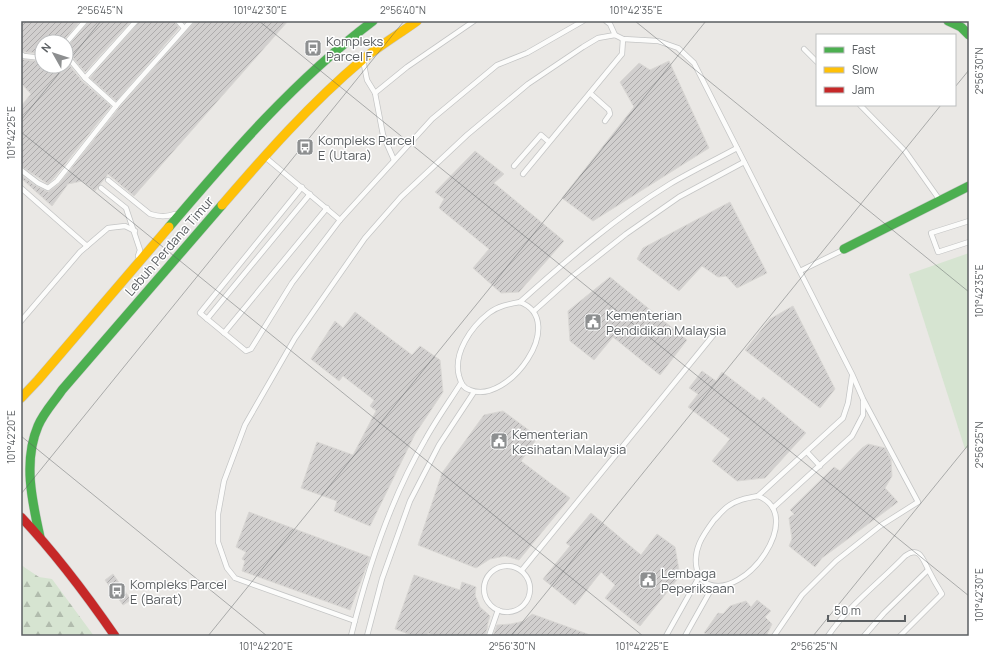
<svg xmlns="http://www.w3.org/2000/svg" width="990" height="657" font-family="Manrope,sans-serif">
	<defs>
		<pattern id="forest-firs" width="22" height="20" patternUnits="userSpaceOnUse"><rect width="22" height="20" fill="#d6e4d1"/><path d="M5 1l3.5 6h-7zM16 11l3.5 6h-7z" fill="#b1bcad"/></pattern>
		<pattern id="building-hatch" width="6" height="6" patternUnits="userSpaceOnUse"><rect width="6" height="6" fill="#d1cfce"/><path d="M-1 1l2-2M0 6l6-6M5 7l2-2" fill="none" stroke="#adabab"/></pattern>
	</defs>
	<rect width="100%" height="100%" fill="#eae8e5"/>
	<polygon fill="url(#forest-firs)" points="21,565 39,577 52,579 94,636 21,636"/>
	<polygon fill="#d6e4d1" points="969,253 969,447 965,449 909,274"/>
	<g fill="url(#building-hatch)" stroke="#d9d7d4">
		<polygon points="21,21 80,21 62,42 42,42 42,54 25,52 21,50"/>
		<polygon points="89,21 131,21 85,72 69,53 66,51 66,47 69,45"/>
		<polygon points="140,21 174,21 179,28 116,101 90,78"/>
		<polygon points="195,21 288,21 134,196 108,174 95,191 82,181 68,184 52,206 21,178 21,175 36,186 48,192 59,184 119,108"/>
		<polygon points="21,59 42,62 42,66 66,66 66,61 82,81 111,106 54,178 48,184 21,166 21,106 31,94 21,83"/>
		<polygon points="669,61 709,148 593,221 562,198 634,107 620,82 639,63 650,70"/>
		<polygon points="475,151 504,174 494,183 564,241 519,292 501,293 473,268 489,249 439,208 444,199 435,192"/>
		<polygon points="730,202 767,273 737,288 726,276 718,277 702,266 679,291 637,259 643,248"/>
		<polygon points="610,277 687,340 660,375 613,337 594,360 570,341 568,311"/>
		<polygon points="793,306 835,389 820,408 745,350 770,319"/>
		<polygon points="355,312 412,355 420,346 440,360 443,392 415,434 370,526 334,511 337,501 301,488 317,442 353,455 376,411 370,406 374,400 343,376 339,381 311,359 335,321 343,328"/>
		<polygon points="702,371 716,381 722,372 760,401 763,397 806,433 765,478 737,481 712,461 730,439 688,407 698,394 689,388"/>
		<polygon points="503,411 538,437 521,461 570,498 519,560 505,556 490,559 476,568 418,545 442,473 484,415"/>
		<polygon points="868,444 885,448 891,460 892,476 885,488 898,502 822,558 815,567 789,546 792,539 789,518 794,514 790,510 834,467 840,471 862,448"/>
		<polygon points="249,512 370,557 350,610 242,571 245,561 242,559 246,552 236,547"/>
		<polygon points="591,513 641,555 657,534 675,547 680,576 640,626 605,598 615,585 601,572 575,605 543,579 570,546 566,543"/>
		<polygon points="113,574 131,600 123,605 105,580"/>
		<polygon points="414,575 460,590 462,582 476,587 475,595 480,607 490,616 487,626 488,626 485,636 435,636 428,633 427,636 414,636 395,629"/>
		<polygon points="757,600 771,611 765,617 772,624 766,636 715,636 704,633 718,613 723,614 730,606 746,601 751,607"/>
		<polygon points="532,614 590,635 590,636 493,636 497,625 511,624 524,621"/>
	</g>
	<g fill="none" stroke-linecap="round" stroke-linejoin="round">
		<g stroke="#c4c5c5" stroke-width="6">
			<g id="lane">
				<polyline points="178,21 184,28"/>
				<polyline points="606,21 610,24 615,35"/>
				<polyline points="66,43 85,21"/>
				<polyline points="804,49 817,62"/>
				<polyline points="21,54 24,56 42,58"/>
				<polyline points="66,55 85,78 116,106"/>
				<polyline points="363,60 367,80 375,93 407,67 474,21"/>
				<polyline points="85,78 136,21"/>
				<polyline points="375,93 383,135 394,160"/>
				<polyline points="590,93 609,110 610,114 605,121"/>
				<polyline points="860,105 905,151 939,199"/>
				<polyline points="265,157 340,220"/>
				<polyline points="514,166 541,135 549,142"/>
				<polyline points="21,170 38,183 48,188 57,181 116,106 191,21"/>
				<polyline points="523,174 622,54 623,39"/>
				<path d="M108,180L150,214C160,217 166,217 175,214"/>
				<polyline points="302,187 200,313 246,351 251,349 292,283 340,220 432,119 497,65 527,53 583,21"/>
				<polyline points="21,188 87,246"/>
				<polyline points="101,188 126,208 140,250 138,256"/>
				<polyline points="969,221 931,233 938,252 969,242"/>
				<polyline points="800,271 843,250"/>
				<path d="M520,302C567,260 616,217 670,184C692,171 715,160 737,148"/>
				<path d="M520,302C569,321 508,406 470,390C463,388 461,383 459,376C453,353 471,327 489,313C498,306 509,304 520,302Z"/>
				<polyline points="534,311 573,276 626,234 679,197 744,162"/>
				<polyline points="207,319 310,194"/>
				<polyline points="21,321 80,252 108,228 125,226 135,231"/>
				<polyline points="224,333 327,208"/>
				<polyline points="807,452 820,466"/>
				<path d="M758,496C807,515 745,600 708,584C701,581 699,576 697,570C692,550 703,535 714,520C718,516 722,511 727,507C736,500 747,498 758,496Z"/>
				<polyline points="758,496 843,418 848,403 852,376"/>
				<polyline points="773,508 852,436 863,415 863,401"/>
				<circle cx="507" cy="589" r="23"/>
				<polyline points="522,570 715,333"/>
				<polyline points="355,621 235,578 227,568 218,542 218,514 224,481 245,425 295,338 365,238 401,197 467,135 528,84 583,47 598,38 615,35 623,39 658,41 678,48 694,63 852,374 863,399 918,502 880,526 836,561 802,595 774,636"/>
				<path d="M351,636C367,571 391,498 425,440C436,420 449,402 461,383"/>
				<polyline points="367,636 382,579 410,501 439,445 474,392"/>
				<polyline points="489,636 498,610"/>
				<polyline points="666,636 699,577"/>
				<polyline points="685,636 713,586"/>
				<path d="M828,636C849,605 879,583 905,556C920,545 923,560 929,571C933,579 937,586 942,594L900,636"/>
				<polyline points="864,636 884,613 928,570"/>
			</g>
		</g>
		<g stroke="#c4c5c4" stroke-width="10">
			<g id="fast">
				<polyline points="948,21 961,27 969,35"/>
				<path d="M169,227C232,153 295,80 373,21"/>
				<polyline points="844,249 969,186"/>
				<path d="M40,537C32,501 23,461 38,426C44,412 54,402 62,390L222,205"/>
			</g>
		</g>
		<g stroke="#c4c5c4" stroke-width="10">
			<g id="slow">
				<path d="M222,205C266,154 310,104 362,60C379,46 399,34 417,21"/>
				<polyline points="21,398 38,380 169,227"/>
			</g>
		</g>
		<g stroke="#c4c5c4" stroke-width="10">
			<path id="jam" d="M21,517C56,554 86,594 115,636"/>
		</g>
		<use href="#lane" stroke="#fcfcfb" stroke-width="4.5"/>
		<use href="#fast" stroke="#4caf50" stroke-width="9"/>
		<use href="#slow" stroke="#ffc107" stroke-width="9"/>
		<use href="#jam" stroke="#c62828" stroke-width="9"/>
	</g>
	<path fill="none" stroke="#5b5f62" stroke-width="1" stroke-opacity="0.45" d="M259,21L969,596M635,21L969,292M66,64L101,21M955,87L969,70M21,120L65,66M21,132L643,636M21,436L267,636M21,494L404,21M208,636L706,21M511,636L941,105M813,636L969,444"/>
	<defs>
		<g id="bus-square" transform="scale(0.9)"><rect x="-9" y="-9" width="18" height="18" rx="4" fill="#8d8f90" stroke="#fff"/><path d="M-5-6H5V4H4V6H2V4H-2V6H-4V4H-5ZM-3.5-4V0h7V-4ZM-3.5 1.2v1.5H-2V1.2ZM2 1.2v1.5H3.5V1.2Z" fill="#fff"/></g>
		<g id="civic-square" transform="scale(0.9)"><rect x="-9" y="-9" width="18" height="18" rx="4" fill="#8d8f90" stroke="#fff"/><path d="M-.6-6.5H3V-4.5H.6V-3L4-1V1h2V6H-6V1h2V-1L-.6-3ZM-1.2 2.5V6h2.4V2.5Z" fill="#fff"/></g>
	</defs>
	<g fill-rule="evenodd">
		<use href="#bus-square" x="313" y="48"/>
		<use href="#bus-square" x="305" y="147"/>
		<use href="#civic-square" x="593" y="322"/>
		<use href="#civic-square" x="499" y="441"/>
		<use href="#civic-square" x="648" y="580"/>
		<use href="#bus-square" x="117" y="591"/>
	</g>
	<g text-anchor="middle" stroke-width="3" stroke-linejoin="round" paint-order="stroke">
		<g font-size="13" fill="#5b5f62" stroke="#fff" text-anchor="start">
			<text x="326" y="46">Kompleks<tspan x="326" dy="15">Parcel F</tspan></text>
			<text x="318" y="145">Kompleks Parcel<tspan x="318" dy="15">E (Utara)</tspan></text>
			<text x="606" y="320">Kementerian<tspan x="606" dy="15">Pendidikan Malaysia</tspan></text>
			<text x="512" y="439">Kementerian<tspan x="512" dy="15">Kesihatan Malaysia</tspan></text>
			<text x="661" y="578">Lembaga<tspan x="661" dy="15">Peperiksaan</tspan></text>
			<text x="130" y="589">Kompleks Parcel<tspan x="130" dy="15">E (Barat)</tspan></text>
		</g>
		<g font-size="13" fill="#5b5f62" stroke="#fff">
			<text transform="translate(169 246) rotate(-49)" y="5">Lebuh Perdana Timur</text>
		</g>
	</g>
	<rect width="990" height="657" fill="none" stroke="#ffffff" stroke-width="44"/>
	<rect x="816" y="34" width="140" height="72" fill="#ffffff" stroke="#bdbfc0"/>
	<rect x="824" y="47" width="20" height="6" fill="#4caf50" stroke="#bdbfc0"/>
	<text x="852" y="54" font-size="12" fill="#5b5f62">Fast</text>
	<rect x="824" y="67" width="20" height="6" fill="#ffc107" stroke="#bdbfc0"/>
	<text x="852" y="74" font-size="12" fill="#5b5f62">Slow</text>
	<rect x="824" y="87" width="20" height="6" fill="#c62828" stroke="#bdbfc0"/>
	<text x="852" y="94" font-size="12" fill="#5b5f62">Jam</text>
	<g transform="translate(54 54) rotate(309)"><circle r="19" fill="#ffffff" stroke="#bdbfc0"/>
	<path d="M0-3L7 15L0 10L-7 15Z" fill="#8d8f90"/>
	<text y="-6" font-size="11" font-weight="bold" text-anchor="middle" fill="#5b5f62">N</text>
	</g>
	<path d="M828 615v6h77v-6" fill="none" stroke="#5b5f62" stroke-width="2"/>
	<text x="834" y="615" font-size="12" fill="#5b5f62" stroke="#ffffff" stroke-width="3" paint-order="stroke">50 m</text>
	<rect x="22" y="22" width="946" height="613" fill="none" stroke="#5b5f62" stroke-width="1.5"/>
	<g font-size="10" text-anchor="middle" fill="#5b5f62">
		<text x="100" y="14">2°56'45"N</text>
		<text x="260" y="14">101°42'30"E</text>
		<text x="403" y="14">2°56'40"N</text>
		<text x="636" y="14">101°42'35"E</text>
		<text transform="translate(979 71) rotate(-90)" y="4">2°56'30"N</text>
		<text transform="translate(11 133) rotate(-90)" y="4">101°42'25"E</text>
		<text transform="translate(979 291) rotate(-90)" y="4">101°42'35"E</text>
		<text transform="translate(11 437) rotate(-90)" y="4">101°42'20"E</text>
		<text transform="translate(979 445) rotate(-90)" y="4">2°56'25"N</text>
		<text transform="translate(979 595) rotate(-90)" y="4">101°42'30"E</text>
		<text x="266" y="650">101°42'20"E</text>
		<text x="512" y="650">2°56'30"N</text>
		<text x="642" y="650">101°42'25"E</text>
		<text x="814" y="650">2°56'25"N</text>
	</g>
</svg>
